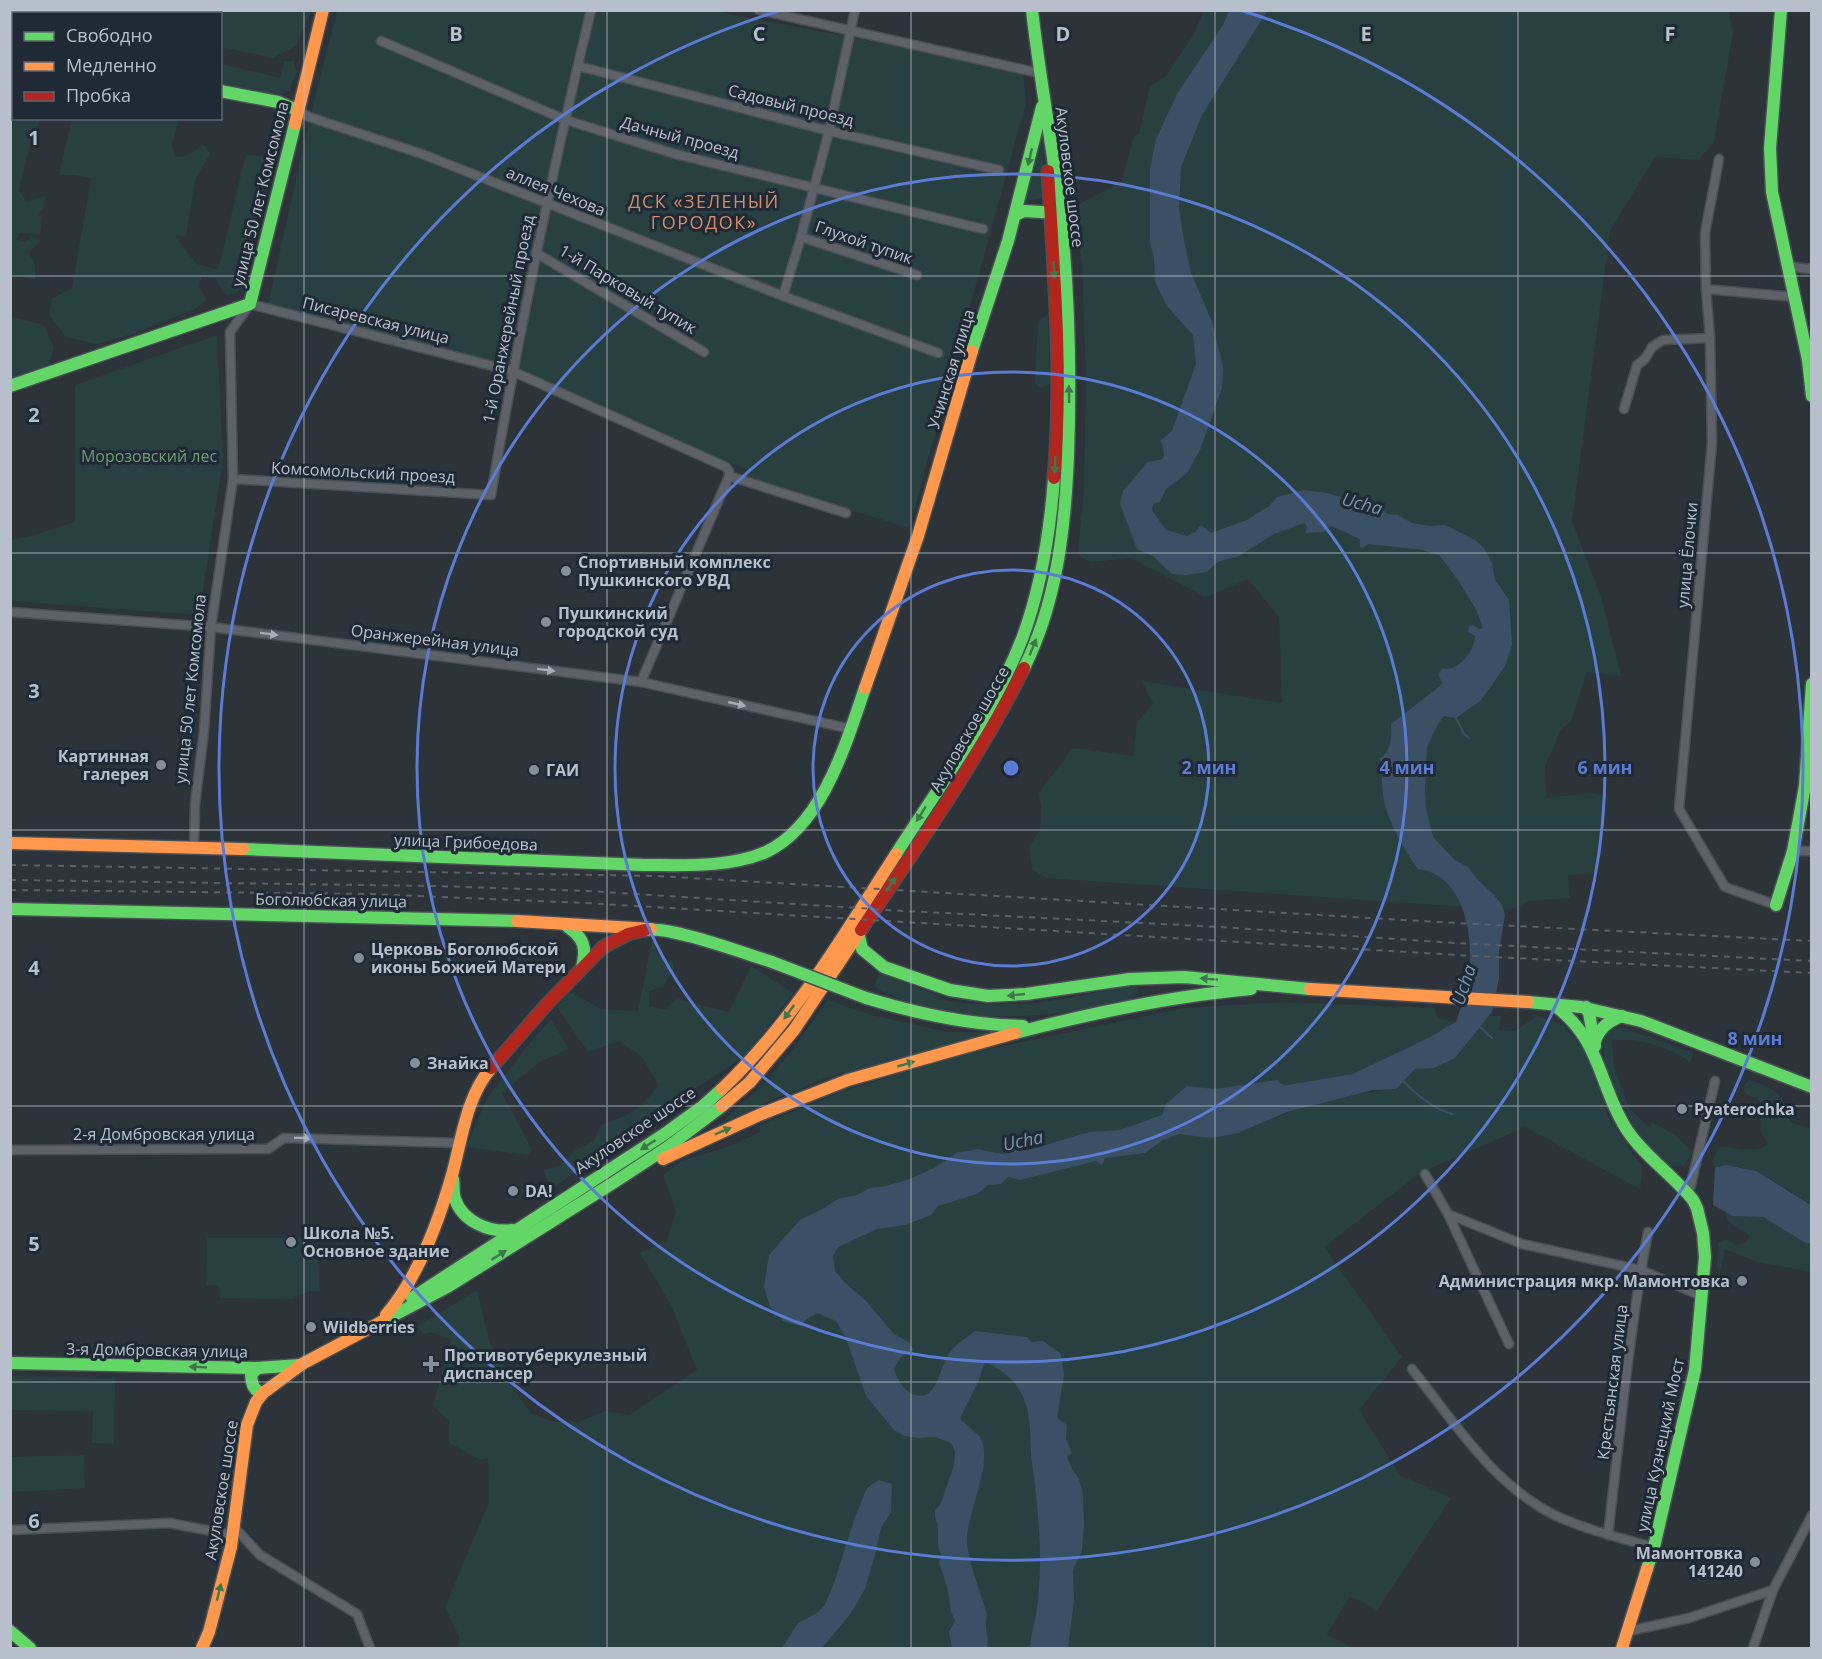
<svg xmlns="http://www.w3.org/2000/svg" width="1822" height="1659" font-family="'Open Sans',sans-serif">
	<rect width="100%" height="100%" fill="#2c3339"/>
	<g fill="#294040">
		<polygon points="10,11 140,11 139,14 14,14 13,38 11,37"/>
		<polygon points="205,11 311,10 311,11 296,46 272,58 221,47 220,14 204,13"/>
		<polygon points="337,11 714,11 1023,71 1026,103 909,528 745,477 747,470 516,370 268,305 310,117"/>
		<polygon points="1204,11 1728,11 1733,32 1714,142 1699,160 1655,157 1610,231 1572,521 1601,597 1621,676 1587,672 1571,721 1561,730 1545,766 1547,798 1590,793 1606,796 1596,873 1568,875 1570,898 1529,901 1511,910 1046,878 1032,869 1029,847 1040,830 1041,808 1039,793 1073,748 1133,756 1137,723 1153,703 1142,681 1282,703 1279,617 1248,579 1206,597 1130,558 1091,562 1079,556 1078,550 1084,493 1086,379 1082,261 1072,208 1121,182 1134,136 1139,134 1150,86 1166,76 1192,37"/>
		<polygon points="284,61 294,61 297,72 289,90 280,97 221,83 221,64 280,78"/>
		<polygon points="10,97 13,98 14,118 40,119 29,148 19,190 26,201 45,196 44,209 37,215 42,216 40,235 20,233 16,239 24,242 32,237 41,241 29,252 35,266 35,279 11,275"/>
		<path d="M72,119H179L172,146L175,156C186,159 195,151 203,144L210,154L195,180L186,237L176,235V238L197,264L218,270L246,154L264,157L270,164L239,292L226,295L215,278L202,277L199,286L207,300L193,310L132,334L97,344L66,337L49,315L52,298L72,289L91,178L75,175H59Z"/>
		<polygon points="1042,129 1046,197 1025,201"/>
		<polygon points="1048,314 1050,384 1041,389 1035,383 1038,322"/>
		<polygon points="10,316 44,325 54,348 48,367 10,380"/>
		<polygon points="217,335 223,460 199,615 11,601 11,540 31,536 75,522 75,385"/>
		<path d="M653,937L657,953L673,963V970L663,987L649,991V1006L668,1010L667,1007L677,999L729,1012L751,966L793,993L747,1055L666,1108L551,1189L543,1170L561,1165L576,1150L594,1141L600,1125C630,1116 639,1110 659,1085L641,1056L619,1041L588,1052L557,1007L569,991L601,1009L638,1011Z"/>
		<path d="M881,973L932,993L947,1001L969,1004H1030L1063,999L1127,986L1136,987L1139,990L1138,994C1121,1005 1101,1007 1081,1010C1015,1020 934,1022 875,987L876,979Z"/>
		<polygon points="828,1000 872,1015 947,1032 994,1032 825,1078 758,1106 718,1126 769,1079 800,1040"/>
		<path d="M1283,1002L1435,1008L1437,1018L1456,1022L1430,1037L1354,1074L1287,1085L1281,1084L1253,1126C1298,1108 1348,1092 1396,1089L1415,1069L1435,1068L1455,1058L1488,1016H1501L1499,1030L1515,1031L1537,1016L1563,1025L1585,1051L1608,1116L1643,1169L1640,1189L1525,1127L1420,1173L1324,1247L1402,1357L1359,1410L1400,1475L1451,1498L1377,1610L1350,1596L1327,1634L1354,1648H458L459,1636L445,1607L489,1502L488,1458L481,1460L449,1443V1421L433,1406L451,1339L431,1332L423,1334L418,1326L477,1290L490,1345L501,1355L512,1387L531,1413L553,1422H578L605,1411L630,1415L697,1370L672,1307L640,1253L667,1240L676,1211L663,1175L681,1161L730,1146L760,1132V1125L848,1089L970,1053L1185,1008Z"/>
		<polygon points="551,1019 569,1049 538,1063 502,1093 532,1150 528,1155 466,1147 487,1098 529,1044"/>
		<path d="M1617,1026L1694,1053L1690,1062C1668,1046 1639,1038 1612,1040L1614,1067L1629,1108L1650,1128L1652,1122L1676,1136L1693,1153L1683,1166L1666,1167L1638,1136L1612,1083L1604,1058V1032Z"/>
		<path d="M1749,1080C1772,1086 1786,1095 1789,1120L1794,1124L1811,1128V1205C1782,1187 1751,1160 1715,1167L1712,1162L1717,1150L1721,1146C1736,1148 1756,1154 1768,1144L1760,1130L1761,1105L1757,1098L1747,1095L1742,1088Z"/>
		<path d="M1725,1211L1733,1216L1763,1217L1806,1244L1811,1243V1272L1758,1262L1725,1249L1719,1276L1717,1266L1718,1243C1726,1237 1729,1240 1736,1245L1745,1243L1750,1236C1741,1226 1727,1228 1725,1211Z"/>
		<polygon points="207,1238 308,1238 317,1245 320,1291 309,1291 293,1299 220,1298 219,1285 206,1286"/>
		<polygon points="11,1376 115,1378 114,1444 92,1443 93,1411 11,1410"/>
		<polygon points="84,1455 85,1488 11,1492 11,1457"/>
	</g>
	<g fill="#3b5064">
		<path d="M1229,11H1267L1202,115L1181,167L1179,208L1183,236L1191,273L1212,322L1223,367L1222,388L1200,450L1187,473L1166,489L1160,502L1153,504L1152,510L1166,530L1187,536L1195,532L1201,525L1211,533L1247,520L1269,506L1277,497L1303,490L1327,493L1354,501L1373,503L1388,514L1398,515L1412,523L1430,526L1445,525L1475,540L1484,548L1492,563L1495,580L1509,600L1512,645L1505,666L1487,692L1480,701L1456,718L1444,716L1438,724L1427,747L1425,789L1426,809L1433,837L1456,861L1468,867L1477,879L1494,895L1502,905L1505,915L1499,951V979L1492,1012L1455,1058L1434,1068L1415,1069L1396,1089L1373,1090L1287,1112L1238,1133L1211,1138L1179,1134L1163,1140L1145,1153L1105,1158L1102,1165L1096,1161L1020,1180L1008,1177L1001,1184L988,1185L977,1194L938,1206L931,1215L905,1225L877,1229L838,1247L833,1256L835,1271L846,1284L865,1300L894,1334L910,1343L913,1350L901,1357L894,1368C896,1377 901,1387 909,1392C936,1407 938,1372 947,1357C953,1346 966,1338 975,1331L1027,1337L1032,1342L1043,1341L1061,1354L1064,1374L1057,1418L1067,1425L1066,1439L1072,1453L1067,1457L1072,1469L1079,1479L1083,1495L1084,1523L1082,1550L1073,1570L1074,1600L1068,1648H1030C1031,1632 1037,1616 1038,1599C1043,1553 1038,1508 1032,1462C1029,1439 1033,1412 1020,1391C1012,1377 1000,1369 985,1362L978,1382L960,1418C964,1424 977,1433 980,1437C995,1463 965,1515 967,1543C969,1564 981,1594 987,1615C983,1630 990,1635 987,1648H952L949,1632L955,1621L951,1612L948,1590L939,1562L942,1557L938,1546V1525L935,1518V1511L941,1503L954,1465L955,1451L951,1443L935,1437L919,1438L904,1436L894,1430L866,1396L846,1338L836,1321L817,1313L805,1320L801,1326L783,1321L770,1306L764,1287L769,1255L800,1220L821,1210L838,1199L857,1195L870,1188L886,1186L910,1179L934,1168L957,1153L978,1149L996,1153L1005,1154L1009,1152L1012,1147H1015L1017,1151L1029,1150L1089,1132L1120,1130L1162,1115L1166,1104L1187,1086L1214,1089L1277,1080L1281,1084L1287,1085L1353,1074L1430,1037L1456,1022C1461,1007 1467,992 1469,976C1474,938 1465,874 1418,869C1397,839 1375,801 1384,763L1379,759C1391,753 1392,737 1391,724L1440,686L1442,683L1438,674L1442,669C1445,668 1449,669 1452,668C1464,664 1475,648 1475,636L1468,632L1469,626L1473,625L1480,629L1483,628L1477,611L1458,580L1440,556L1423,550L1369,544L1362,548L1360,547V539L1331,526L1326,527L1324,532L1305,533L1307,526L1304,523L1274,534L1239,556L1217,562L1207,572L1186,575L1172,574L1154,557L1137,549L1120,504L1123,491L1148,462L1162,459L1164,456L1163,445L1160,441L1172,431L1196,364L1193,335L1167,306L1155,282L1154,258L1150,242V169L1156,139L1177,94L1223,25Z"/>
		<polygon points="1726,1165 1756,1171 1811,1205 1811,1243 1807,1244 1763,1217 1733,1216 1713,1205 1715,1167"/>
		<polygon points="879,1480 892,1484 891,1512 881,1528 875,1555 865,1589 851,1613 822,1648 782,1648 798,1623 817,1613 825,1605 834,1583 856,1514 867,1488"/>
	</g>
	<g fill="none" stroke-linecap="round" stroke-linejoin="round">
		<g stroke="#3b5064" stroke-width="2">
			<polyline points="1456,718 1464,734 1469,738"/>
			<polyline points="1479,1026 1492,1038"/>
			<path d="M1403,1081C1418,1096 1432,1108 1452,1114"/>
		</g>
		<g stroke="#4a4f54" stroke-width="11">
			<g id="street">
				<polyline points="759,10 1039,73"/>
				<polyline points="381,41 566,120 675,154 983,229"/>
				<polyline points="578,66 829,131 999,170"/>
				<polyline points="297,110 309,117 422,154 783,296 938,353"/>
				<polyline points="1719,159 1705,233 1706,289 1710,338 1712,443 1679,809 1725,887 1776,905"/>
				<polyline points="801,237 917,275"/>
				<polyline points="536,253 704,352"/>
				<polyline points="1787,266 1809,269 1812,267"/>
				<polyline points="1706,289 1795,297"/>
				<polyline points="783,296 801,237 829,131 855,10"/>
				<polyline points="1624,409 1637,365 1645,359 1652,347 1663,340 1710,338"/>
				<polyline points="729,476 846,513"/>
				<path d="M233,479L491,495C519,332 552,171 591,10"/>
				<polyline points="10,612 211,627 641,682 851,729"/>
				<polyline points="194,847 195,804 204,731 211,627 233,479 230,332 250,304 512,371 726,467 729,471 729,476 641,682"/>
				<polyline points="1793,851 1812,851"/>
				<polyline points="10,1150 268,1149 284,1138 459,1143"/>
				<polyline points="1425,1174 1448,1214 1509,1344"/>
				<polyline points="1689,1193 1715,1081"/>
				<polyline points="1448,1214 1522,1244 1641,1270 1702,1296"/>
				<path d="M1412,1369C1455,1423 1496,1490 1563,1519C1592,1531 1623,1539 1654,1547"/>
				<polyline points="234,1527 260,1555 357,1614 370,1648"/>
				<polyline points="10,1530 169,1523 233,1535"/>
				<path d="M1608,1535C1620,1434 1629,1332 1648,1232"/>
				<polyline points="1629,1631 1689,1618 1773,1590"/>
				<polyline points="1753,1648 1773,1590 1812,1515"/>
			</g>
		</g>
		<g stroke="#4a4f54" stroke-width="15">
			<g id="fast">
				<polyline points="1781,10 1770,148 1772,192 1808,360 1812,396"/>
				<polyline points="10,42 14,43"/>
				<polyline points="220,91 278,102 297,110"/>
				<polyline points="1015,215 1024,211 1058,213"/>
				<polyline points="972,351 1008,241 1042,107"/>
				<polyline points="10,386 250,304 295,124"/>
				<path d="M1024,668C1057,602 1065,528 1068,456C1071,369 1069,281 1058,194C1050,132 1039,72 1032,10"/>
				<path d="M243,849L644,865C683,865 729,868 766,852C823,825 846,743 865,688"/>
				<path d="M896,854C940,785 992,716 1022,639C1041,588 1050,532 1054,478"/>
				<polyline points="1776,905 1793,851 1805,786 1812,684"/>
				<polyline points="10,909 517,921"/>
				<path d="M568,927C584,938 587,948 582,967"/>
				<path d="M645,930C668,925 746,954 772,962"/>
				<polyline points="858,932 862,949 884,967 950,990 988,996 1026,994 1130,979 1184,977 1310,989"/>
				<path d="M866,998C918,1014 968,1025 1023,1026"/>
				<polyline points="1528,1002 1581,1007 1641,1021 1812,1087"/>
				<path d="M1554,1005C1602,1040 1598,1085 1627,1130C1645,1157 1673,1175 1693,1200L1697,1208L1703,1233L1705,1257L1695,1370L1654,1547L1647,1569"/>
				<polyline points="1586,1007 1589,1013 1595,1046"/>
				<path d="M1015,1033C1092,1013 1172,996 1251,989"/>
				<path d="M1595,1041C1600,1027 1609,1021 1622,1016"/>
				<path d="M453,1179C454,1185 453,1193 455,1199C463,1222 490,1233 512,1230"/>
				<polyline points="412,1298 663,1135 703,1106 722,1089"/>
				<polyline points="381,1322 449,1286 613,1183 668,1147 722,1106"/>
				<polyline points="10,1363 257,1368 300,1365"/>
				<path d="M257,1368L251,1375C252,1384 253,1391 263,1393"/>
				<polyline points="10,1631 30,1648"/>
			</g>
		</g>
		<g stroke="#4a4f54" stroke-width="15">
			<g id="slow">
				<polyline points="295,124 323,10"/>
				<polyline points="865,688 918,536 972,351"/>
				<polyline points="10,843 243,849"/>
				<polyline points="517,921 651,929"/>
				<polyline points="1310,989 1528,1002"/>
				<path d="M722,1089C793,1022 843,936 896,854"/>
				<polyline points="722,1106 750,1082 794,1030 861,930"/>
				<polyline points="663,1159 759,1115 848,1080 1015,1033"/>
				<path d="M386,1315C417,1279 439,1220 452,1175C462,1139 466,1097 491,1068"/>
				<polyline points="202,1648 209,1632 231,1547 247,1425 256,1402 263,1393 302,1364 381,1322"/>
				<polyline points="1622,1648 1647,1569"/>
			</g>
		</g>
		<g stroke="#4a4f54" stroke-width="15">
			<g id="jam">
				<path d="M1048,171C1054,273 1063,376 1054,478"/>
				<path d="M861,930C919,844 978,760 1024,668"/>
				<polyline points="491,1068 547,1004 603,947 628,934 645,930"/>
			</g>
		</g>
		<use href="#street" stroke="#5c6267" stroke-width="8"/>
		<use href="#fast" stroke="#63d668" stroke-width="12"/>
		<use href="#slow" stroke="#ff974d" stroke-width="12"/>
		<use href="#jam" stroke="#b3261e" stroke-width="12"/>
		<g stroke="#5a6065" stroke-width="2" stroke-dasharray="6 6" stroke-linecap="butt">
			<polyline points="10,865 657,876 1438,922 1812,941"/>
			<polyline points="10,880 435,886 588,891 905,911 1221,927 1454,943 1812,961"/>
			<polyline points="10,890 373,894 586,903 1474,956 1812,973"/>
		</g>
		<g stroke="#4a4f54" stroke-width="15" stroke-linecap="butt">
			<polyline id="fast-bridge" points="772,962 866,998"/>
		</g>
		<use href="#fast-bridge" stroke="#63d668" stroke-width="12"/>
	</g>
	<defs><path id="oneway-solid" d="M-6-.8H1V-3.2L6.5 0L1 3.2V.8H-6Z" transform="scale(1.5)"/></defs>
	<g fill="#3e774b">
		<use href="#oneway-solid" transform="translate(1030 157) rotate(103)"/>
		<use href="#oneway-solid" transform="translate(1054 270) rotate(86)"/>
		<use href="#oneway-solid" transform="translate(1069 394) rotate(-91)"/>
		<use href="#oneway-solid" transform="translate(1055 465) rotate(93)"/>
		<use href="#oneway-solid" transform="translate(1033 647) rotate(-68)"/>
		<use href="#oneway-solid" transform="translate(921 814) rotate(122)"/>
		<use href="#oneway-solid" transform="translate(891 884) rotate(-56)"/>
		<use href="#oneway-solid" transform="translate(1209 979) rotate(-176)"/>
		<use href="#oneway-solid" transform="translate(1016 995) rotate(174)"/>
		<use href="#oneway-solid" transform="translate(789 1012) rotate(126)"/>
		<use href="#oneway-solid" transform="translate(906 1064) rotate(-16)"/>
		<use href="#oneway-solid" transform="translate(723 1131) rotate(-23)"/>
		<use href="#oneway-solid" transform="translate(648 1145) rotate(147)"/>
		<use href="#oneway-solid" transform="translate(499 1255) rotate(-32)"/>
		<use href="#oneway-solid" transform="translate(198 1367) rotate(-177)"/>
		<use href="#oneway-solid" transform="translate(219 1592) rotate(-76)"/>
	</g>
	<g fill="#a5adb6">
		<use href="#oneway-solid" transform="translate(269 634) rotate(7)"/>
		<use href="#oneway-solid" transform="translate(546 670) rotate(7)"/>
		<use href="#oneway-solid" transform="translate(737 704) rotate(13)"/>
		<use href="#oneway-solid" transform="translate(303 1138) rotate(1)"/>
	</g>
	<path fill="none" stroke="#b7c0ca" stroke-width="1.5" stroke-opacity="0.55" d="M304,10V1648M607,10V1648M911,10V1648M1215,10V1648M1518,10V1648M10,276H1812M10,553H1812M10,830H1812M10,1106H1812M10,1382H1812"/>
	<g fill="none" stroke="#5b7cd2" stroke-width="3">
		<circle cx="1011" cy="768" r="198"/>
		<circle cx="1011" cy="768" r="396"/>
		<circle cx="1011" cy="768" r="594"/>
		<path d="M1243 11A792 792 0 1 1 779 11"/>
	</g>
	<g fill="#868f97" stroke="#1f2a34" stroke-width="2">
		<circle cx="566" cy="571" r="6"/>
		<circle cx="546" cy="622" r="6"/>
		<circle cx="161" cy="765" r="6"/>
		<circle cx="534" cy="770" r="6"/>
		<circle cx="359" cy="958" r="6"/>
		<circle cx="415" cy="1063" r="6"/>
		<circle cx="1682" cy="1109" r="6"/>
		<circle cx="513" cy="1191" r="6"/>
		<circle cx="291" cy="1242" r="6"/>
		<circle cx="1742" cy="1281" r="6"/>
		<circle cx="311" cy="1327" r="6"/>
		<path d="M428 1355h6v6h6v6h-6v6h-6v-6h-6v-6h6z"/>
		<circle cx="1755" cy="1562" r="6"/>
	</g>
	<g text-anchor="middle" stroke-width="6" stroke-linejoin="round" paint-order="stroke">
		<g font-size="16" fill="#b7c0ca" stroke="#1f2a34">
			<text transform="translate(791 105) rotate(14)" y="6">Садовый проезд</text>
			<text transform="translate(680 137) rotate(15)" y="6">Дачный проезд</text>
			<text transform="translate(1070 177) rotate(83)" y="6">Акуловское шоссе</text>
			<text transform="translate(556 191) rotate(22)" y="6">аллея Чехова</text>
			<text transform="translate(260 194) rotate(-76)" y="6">улица 50 лет Комсомола</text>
			<text transform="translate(864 242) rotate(19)" y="6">Глухой тупик</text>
			<text transform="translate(628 289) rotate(31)" y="6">1-й Парковый тупик</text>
			<text transform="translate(508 319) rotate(-79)" y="6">1-й Оранжерейный проезд</text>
			<text transform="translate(376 320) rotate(14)" y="6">Писаревская улица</text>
			<text transform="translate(951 369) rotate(-73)" y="6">Учинская улица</text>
			<text transform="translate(363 472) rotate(3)" y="6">Комсомольский проезд</text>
			<text transform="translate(1687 555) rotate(-85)" y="6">улица Ёлочки</text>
			<text transform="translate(435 640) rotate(7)" y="6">Оранжерейная улица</text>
			<text transform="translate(190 689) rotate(-84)" y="6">улица 50 лет Комсомола</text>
			<text transform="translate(969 729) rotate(-60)" y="6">Акуловское шоссе</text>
			<text transform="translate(466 842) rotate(2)" y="6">улица Грибоедова</text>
			<text transform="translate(331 900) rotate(1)" y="6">Боголюбская улица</text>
			<text transform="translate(635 1130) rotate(-34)" y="6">Акуловское шоссе</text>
			<text x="164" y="1140">2-я Домбровская улица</text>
			<text transform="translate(157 1350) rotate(1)" y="6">3-я Домбровская улица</text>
			<text transform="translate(1612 1382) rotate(-83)" y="6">Крестьянская улица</text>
			<text transform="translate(1660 1445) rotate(-78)" y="6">улица Кузнецкий Мост</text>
			<text transform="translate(221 1490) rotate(-81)" y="6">Акуловское шоссе</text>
		</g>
		<g font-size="16" fill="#6e9a74" stroke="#1f2a34">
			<text x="149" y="462">Морозовский лес</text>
		</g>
		<g font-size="16" font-weight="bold" fill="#b7c0ca" stroke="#1f2a34" text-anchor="start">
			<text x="578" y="568">Спортивный комплекс<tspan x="578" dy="18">Пушкинского УВД</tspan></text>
			<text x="558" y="619">Пушкинский<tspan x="558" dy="18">городской суд</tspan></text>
			<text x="149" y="762" text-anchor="end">Картинная<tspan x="149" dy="18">галерея</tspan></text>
			<text x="546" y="776">ГАИ</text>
			<text x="371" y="955">Церковь Боголюбской<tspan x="371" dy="18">иконы Божией Матери</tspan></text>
			<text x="427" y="1069">Знайка</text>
			<text x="1694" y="1115">Pyaterochka</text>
			<text x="525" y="1197">DA!</text>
			<text x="303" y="1239">Школа №5.<tspan x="303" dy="18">Основное здание</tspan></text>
			<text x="1730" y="1287" text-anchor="end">Администрация мкр. Мамонтовка</text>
			<text x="323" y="1333">Wildberries</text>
			<text x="444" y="1361">Противотуберкулезный<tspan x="444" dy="18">диспансер</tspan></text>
			<text x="1743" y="1559" text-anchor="end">Мамонтовка<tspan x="1743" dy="18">141240</tspan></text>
		</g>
		<g font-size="18" letter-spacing="1.5" fill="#d38b69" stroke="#1f2a34">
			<text x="704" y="208">ДСК «ЗЕЛЕНЫЙ<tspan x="704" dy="21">ГОРОДОК»</tspan></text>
		</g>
		<g font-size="18" font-style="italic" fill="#7894ac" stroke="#1f2a34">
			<text transform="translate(1362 504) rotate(15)" y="6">Ucha</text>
			<text transform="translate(1464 985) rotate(-72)" y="6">Ucha</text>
			<text transform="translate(1023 1141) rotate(-12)" y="6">Ucha</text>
		</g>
	</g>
	<g font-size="20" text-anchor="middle" font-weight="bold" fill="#b7c0ca" stroke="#1f2a34" stroke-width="6" stroke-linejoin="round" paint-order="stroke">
		<text x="456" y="41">B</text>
		<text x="759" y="41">C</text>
		<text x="1063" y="41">D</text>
		<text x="1366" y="41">E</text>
		<text x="1670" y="41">F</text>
		<text x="34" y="145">1</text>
		<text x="34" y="422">2</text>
		<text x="34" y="698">3</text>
		<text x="34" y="975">4</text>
		<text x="34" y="1251">5</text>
		<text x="34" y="1528">6</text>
	</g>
	<circle cx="1011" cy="768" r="9" fill="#5b7cd2" stroke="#1f2a34" stroke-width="3"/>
	<g font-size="18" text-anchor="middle" font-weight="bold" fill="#5b7cd2" stroke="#1f2a34" stroke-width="6" stroke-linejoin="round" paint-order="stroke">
		<text x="1209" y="774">2 мин</text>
		<text x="1407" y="774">4 мин</text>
		<text x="1605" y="774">6 мин</text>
		<text x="1755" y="1045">8 мин</text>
	</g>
	<rect width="1822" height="1659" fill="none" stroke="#b7c0ca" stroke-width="24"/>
	<rect x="12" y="12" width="210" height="108" fill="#1f2a34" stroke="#5c6670" stroke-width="1.5"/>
	<rect x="24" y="32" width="30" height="9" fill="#63d668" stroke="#5c6670" stroke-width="1.5"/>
	<text x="66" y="42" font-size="18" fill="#b7c0ca">Свободно</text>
	<rect x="24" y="62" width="30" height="9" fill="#ff974d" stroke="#5c6670" stroke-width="1.5"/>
	<text x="66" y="72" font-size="18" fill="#b7c0ca">Медленно</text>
	<rect x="24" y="92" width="30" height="9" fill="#b3261e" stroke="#5c6670" stroke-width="1.5"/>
	<text x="66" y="102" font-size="18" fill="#b7c0ca">Пробка</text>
</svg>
